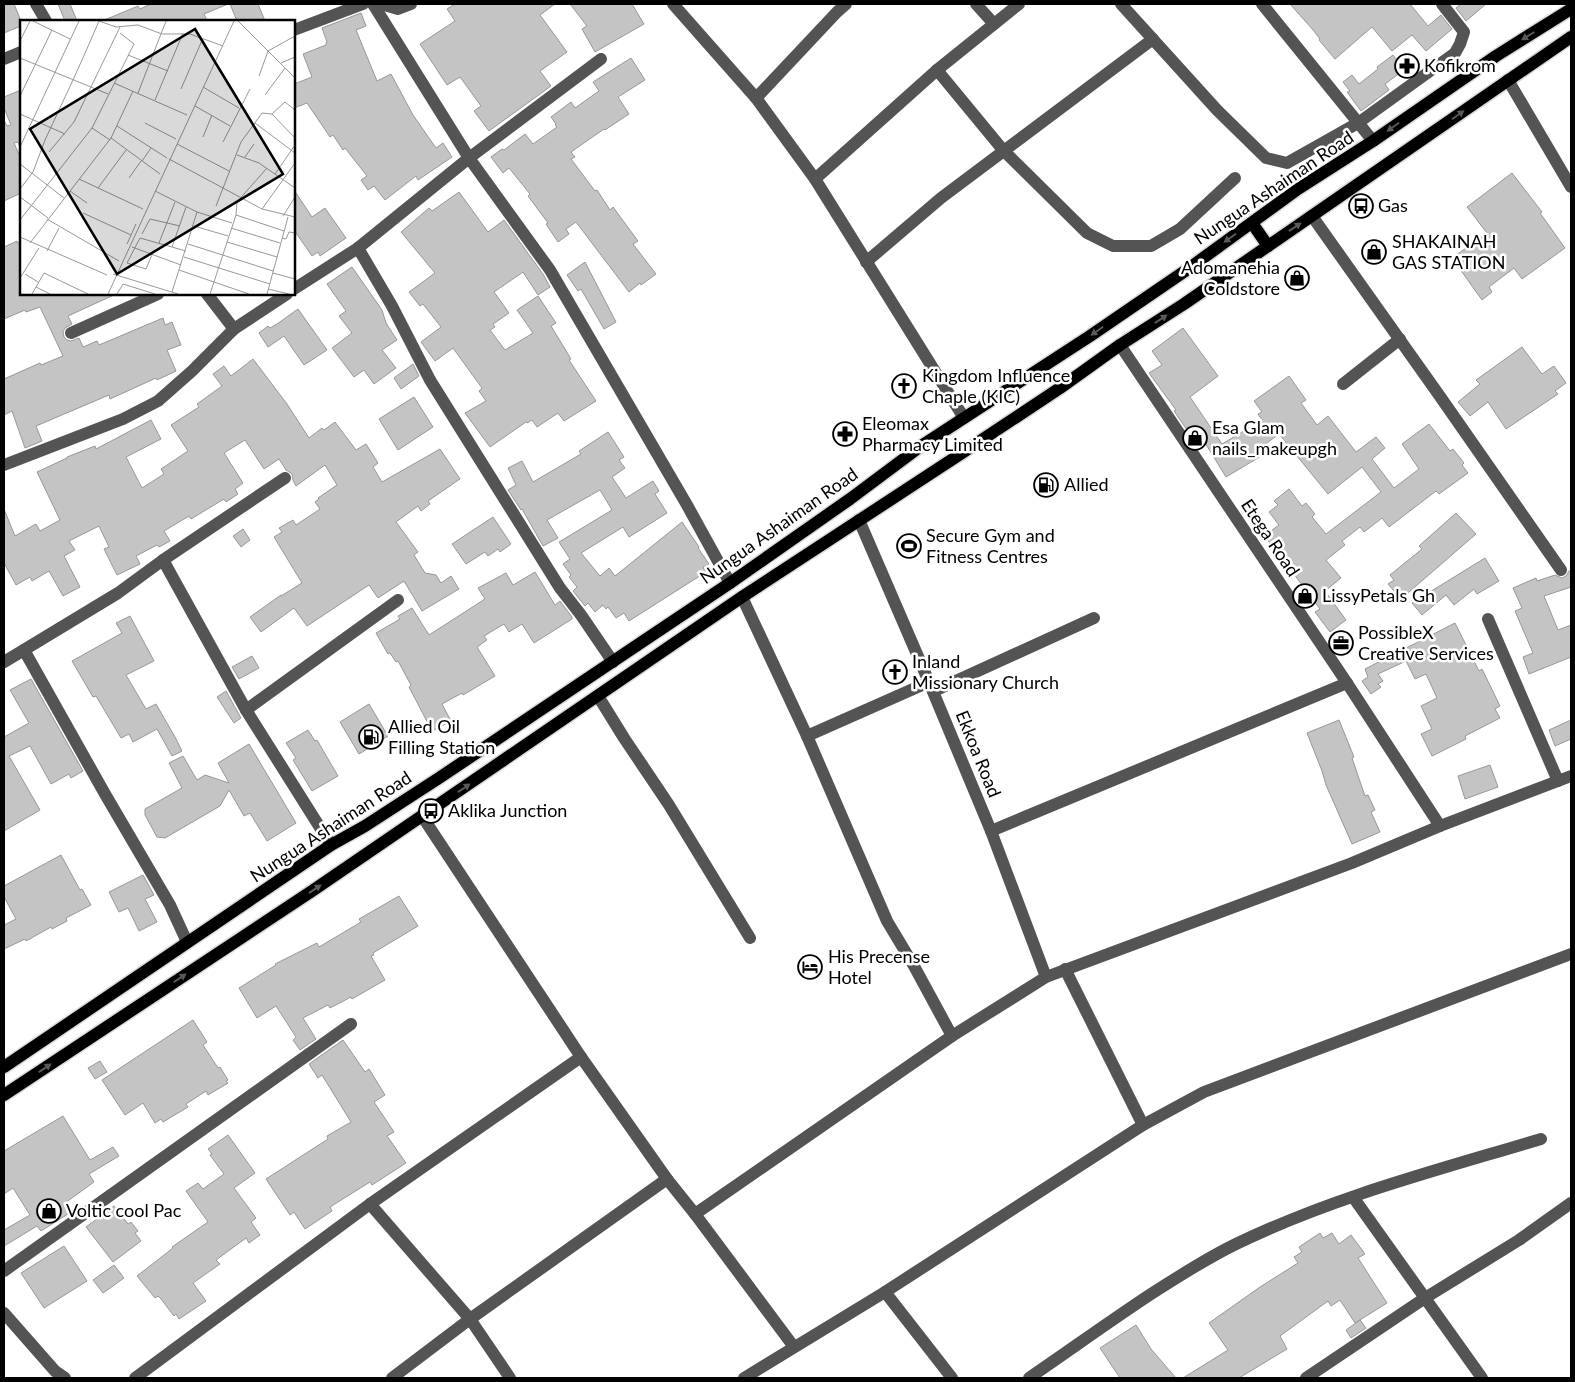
<svg xmlns="http://www.w3.org/2000/svg" width="1575" height="1382" font-family="Lato,sans-serif">
	<rect width="100%" height="100%" fill="#fff"/>
	<g fill="#c4c4c4" stroke="#989898">
		<polygon points="4,4 14,4 21,21 21,26 4,33"/>
		<polygon points="58,4 70,4 77,21 65,21"/>
		<polygon points="151,4 228,4 204,14 207,21 102,21 138,6 140,9"/>
		<polygon points="230,4 258,4 265,21 237,21"/>
		<polygon points="455,4 555,4 540,15 567,52 540,71 551,86 489,131 474,111 481,106 460,77 447,85 420,44 455,21 447,9"/>
		<polygon points="570,4 632,4 644,24 595,52 582,29 587,26"/>
		<polygon points="1290,4 1410,4 1428,26 1441,15 1452,29 1426,51 1412,35 1392,51 1372,27 1335,59 1319,40 1320,39 1314,31"/>
		<polygon points="1461,4 1486,4 1466,21 1456,8"/>
		<polygon points="361,13 366,26 356,30 377,81 391,74 413,115 436,148 443,143 452,157 418,180 416,176 385,200 374,186 368,190 361,180 367,176 345,148 343,150 333,135 330,137 307,103 294,108 294,84 312,77 303,54 326,45 326,43 327,42 322,28"/>
		<polygon points="1393,55 1404,70 1385,84 1389,90 1361,111 1347,92 1350,91 1343,82 1352,75 1359,84 1378,69 1377,67"/>
		<polygon points="631,58 645,80 618,97 629,114 605,130 604,129 571,152 575,157 571,159 595,191 597,190 610,210 613,207 638,241 633,244 656,274 641,285 640,283 629,292 576,222 566,229 569,234 558,242 546,224 548,223 528,196 530,194 509,168 503,173 491,157 502,149 504,150 525,134 533,144 557,127 555,125 556,124 551,117 571,102 575,108 599,91 593,82"/>
		<polygon points="21,90 21,150 18,142 14,143 21,159 21,193 4,201 4,120 7,126 11,125 4,108 4,97"/>
		<polygon points="1512,173 1542,212 1540,213 1565,248 1522,279 1514,268 1489,287 1492,292 1482,300 1452,258 1487,233 1467,207"/>
		<polygon points="294,190 312,217 325,208 346,238 320,256 318,252 312,256 294,230"/>
		<polygon points="459,192 488,232 504,220 543,274 550,287 538,295 523,272 494,292 509,313 493,324 495,327 490,330 505,350 533,333 517,310 538,296 556,323 551,326 571,359 569,360 596,401 564,421 558,413 537,427 532,420 527,423 526,422 490,447 465,413 486,401 479,391 482,388 453,348 435,361 421,342 441,327 423,304 420,306 409,292 435,273 401,232 429,208 432,211"/>
		<polygon points="17,241 17,243 21,241 21,294 116,294 68,316 72,324 65,328 63,332 64,337 67,340 71,341 79,338 83,347 97,341 99,345 163,318 165,325 172,322 181,345 167,350 176,371 157,380 156,378 110,399 109,395 36,426 42,441 25,448 12,411 4,415 4,379 40,363 41,365 63,356 40,307 26,312 25,310 4,319 4,247"/>
		<polygon points="585,262 616,322 604,329 581,289 578,291 567,275"/>
		<polygon points="352,267 382,310 386,323 397,340 382,350 396,368 374,384 364,370 354,377 332,348 352,333 339,316 346,311 327,284"/>
		<polygon points="298,309 327,350 304,365 284,336 268,347 259,333 268,326 270,328 277,324"/>
		<polygon points="1183,328 1218,376 1190,397 1222,444 1262,420 1258,414 1262,412 1254,401 1289,376 1306,400 1301,403 1317,425 1328,416 1356,452 1376,437 1385,448 1372,459 1394,488 1419,469 1402,444 1429,424 1450,451 1453,449 1464,463 1462,465 1468,473 1439,494 1436,491 1389,527 1382,518 1364,532 1360,527 1342,541 1345,545 1326,560 1341,578 1325,591 1346,620 1330,632 1315,612 1320,609 1288,566 1289,566 1264,536 1279,525 1269,512 1278,505 1274,501 1289,489 1302,506 1306,503 1315,514 1312,517 1326,534 1381,492 1362,467 1328,494 1279,434 1263,446 1268,452 1226,477 1202,438 1196,443 1174,411 1176,410 1149,373 1162,365 1152,351"/>
		<polygon points="1522,347 1542,374 1554,366 1566,383 1555,391 1558,394 1506,429 1488,402 1470,416 1458,402 1480,384 1476,380"/>
		<polygon points="253,359 287,404 309,438 322,428 324,430 335,422 356,450 366,444 378,463 373,467 382,482 440,449 460,479 428,501 430,504 421,511 418,506 396,522 418,552 414,555 425,573 436,575 441,583 451,576 459,589 422,611 404,581 378,598 369,585 307,626 294,608 261,632 250,617 281,595 281,596 302,583 274,537 282,532 279,528 293,520 296,525 320,509 315,502 319,499 318,498 337,485 325,465 296,486 293,480 292,474 286,470 279,459 264,469 245,440 224,453 243,483 235,489 238,494 226,502 224,499 191,519 189,516 164,531 170,541 159,547 157,545 136,556 140,564 117,575 104,549 109,547 99,526 69,541 75,550 64,556 80,587 63,596 49,571 32,581 30,577 16,585 4,563 4,509 15,536 36,524 40,531 60,520 37,472 67,458 67,457 95,446 96,449 151,420 161,439 126,457 142,488 164,474 161,469 188,451 171,425 199,407 197,404 222,386 213,374 224,366 231,376"/>
		<polygon points="413,364 419,376 401,389 394,378"/>
		<polygon points="414,397 433,427 398,450 379,419"/>
		<polygon points="608,432 624,457 619,460 625,468 612,477 626,498 653,481 659,491 655,494 667,513 629,537 623,527 581,553 600,576 609,568 615,576 682,522 699,547 698,548 709,564 703,567 706,572 629,621 624,613 616,618 608,607 606,609 603,605 595,612 588,603 585,606 573,591 577,587 569,577 571,575 563,564 570,559 559,542 612,510 600,490 547,520 558,538 543,546 522,509 521,510 508,490 516,485 508,468 522,461 533,482 581,454 579,451"/>
		<polygon points="1456,513 1476,534 1401,599 1388,584 1394,580 1390,575 1422,549 1419,546"/>
		<polygon points="493,517 511,544 500,552 498,549 488,556 485,552 466,564 452,544"/>
		<polygon points="243,529 250,540 241,547 233,536"/>
		<polygon points="1485,558 1499,581 1477,594 1474,589 1454,605 1446,595 1422,615 1412,603"/>
		<polygon points="1571,570 1571,587 1544,596 1558,630 1571,625 1571,657 1529,674 1523,657 1533,653 1515,611 1522,608 1513,588 1536,578 1537,581 1555,575 1562,578 1566,576 1569,571"/>
		<polygon points="535,572 555,605 560,601 572,617 572,619 534,643 522,624 509,632 504,624 484,636 487,640 477,647 495,676 463,695 462,693 442,704 451,721 432,731 409,687 411,685 398,661 396,662 390,653 388,654 376,633 400,619 398,616 412,608 429,635 485,599 478,588 506,573 513,585"/>
		<polygon points="130,616 154,661 126,675 146,709 156,704 175,737 182,751 172,756 157,729 133,742 129,734 121,738 96,696 93,697 72,661 122,633 116,623"/>
		<polygon points="1455,623 1479,671 1482,669 1500,706 1495,709 1500,718 1465,736 1466,739 1432,756 1421,734 1432,729 1421,706 1437,698 1426,674 1415,679 1406,661 1378,674 1383,681 1378,684 1381,687 1371,694 1362,681 1368,677 1365,669"/>
		<polygon points="252,656 259,668 239,679 232,667"/>
		<polygon points="31,679 83,771 71,778 69,774 51,784 30,746 9,756 40,810 4,831 4,737 29,723 10,690"/>
		<polygon points="226,691 241,718 234,723 217,697"/>
		<polygon points="369,704 388,736 359,754 340,722"/>
		<polygon points="1339,720 1354,757 1352,758 1365,796 1368,795 1375,810 1371,812 1380,832 1352,844 1326,785 1322,771 1307,733"/>
		<polygon points="1571,720 1571,739 1555,746 1549,730"/>
		<polygon points="308,730 315,741 317,740 338,776 312,791 293,760 296,758 286,743"/>
		<polygon points="249,744 296,823 267,841 250,813 244,816 229,790 220,806 165,838 157,837 145,815 145,809 182,788 169,763 183,756 197,780 205,775 229,783 218,763"/>
		<polygon points="1490,765 1498,787 1465,799 1458,776"/>
		<polygon points="61,855 80,890 82,889 91,905 66,918 67,921 52,929 51,927 26,941 25,939 4,949 4,925 16,919 4,897 4,886"/>
		<polygon points="143,875 154,895 145,899 157,922 139,931 128,908 119,912 109,892"/>
		<polygon points="399,896 418,926 373,953 374,955 371,956 385,980 352,999 351,997 330,1008 328,1005 303,1018 316,1039 300,1050 293,1040 296,1037 276,1006 257,1018 239,988 276,965 275,964 317,943 319,947 361,922 359,919"/>
		<polygon points="193,1020 207,1042 203,1045 218,1068 220,1067 228,1080 226,1081 228,1083 208,1095 206,1091 186,1104 188,1107 163,1122 161,1119 155,1123 143,1103 125,1115 102,1080"/>
		<polygon points="343,1040 365,1072 369,1069 385,1095 374,1102 394,1132 387,1136 406,1163 372,1185 370,1182 330,1207 332,1211 305,1229 294,1212 290,1215 266,1179 328,1139 327,1136 351,1122 322,1075 318,1078 309,1064"/>
		<polygon points="100,1061 107,1072 95,1079 88,1068"/>
		<polygon points="63,1116 90,1160 113,1147 119,1156 89,1174 94,1182 65,1203 71,1212 41,1231 37,1226 4,1246 4,1230 30,1215 13,1188 4,1194 4,1151"/>
		<polygon points="228,1135 255,1173 234,1188 256,1218 251,1222 260,1235 249,1243 246,1238 216,1260 220,1264 193,1283 206,1301 179,1319 176,1314 174,1316 161,1299 158,1296 155,1298 137,1276 173,1248 172,1247 208,1222 186,1191 198,1183 203,1189 224,1174 210,1155 212,1154 208,1149"/>
		<polygon points="114,1206 128,1224 131,1222 138,1231 135,1233 141,1241 113,1262 86,1227"/>
		<polygon points="1320,1233 1323,1238 1332,1233 1339,1244 1351,1235 1365,1254 1358,1258 1387,1303 1355,1323 1340,1300 1331,1306 1328,1301 1280,1336 1287,1349 1239,1378 1183,1378 1228,1350 1209,1323 1260,1287 1298,1263 1294,1257 1302,1252 1299,1247"/>
		<polygon points="64,1246 87,1281 44,1308 21,1273"/>
		<polygon points="114,1265 124,1278 103,1293 93,1280"/>
		<polygon points="1360,1320 1366,1328 1351,1338 1346,1330"/>
		<polygon points="1136,1325 1151,1349 1176,1378 1120,1378 1100,1348"/>
	</g>
	<g fill="none" stroke-linecap="round" stroke-linejoin="round">
		<g stroke="#dbdbdb" stroke-width="15">
			<g id="major">
				<polyline points="1252,223 1268,246"/>
				<polyline points="4,1067 331,845 365,826 439,778 730,583 850,499 921,446 1090,336 1188,269 1298,189 1373,141 1496,56 1571,9"/>
				<polyline points="4,1095 312,891 742,597 962,453 1060,388 1120,345 1184,304 1571,37"/>
			</g>
		</g>
		<g stroke="#545454" stroke-width="12">
			<polyline points="36,4 46,21"/>
			<polyline points="373,4 469,158 550,270 687,505 730,583"/>
			<polyline points="381,4 398,9 411,4"/>
			<polyline points="673,4 756,98 815,179 964,418"/>
			<polyline points="976,4 994,24"/>
			<polyline points="1121,4 1217,110 1266,158 1287,163 1358,123 1455,53 1460,44 1464,32 1442,4"/>
			<polyline points="1262,4 1373,141"/>
			<polyline points="294,30 363,4"/>
			<polyline points="4,59 21,52"/>
			<polyline points="937,70 1003,150 1087,233 1113,246 1151,246 1180,229 1235,178"/>
			<polyline points="1508,80 1571,187"/>
			<polyline points="756,98 837,12 846,4"/>
			<polyline points="815,179 937,70 1019,4"/>
			<polyline points="1312,216 1439,395 1561,570"/>
			<polyline points="358,248 392,306 430,380 560,588 581,615 613,662"/>
			<polyline points="866,262 941,198 1153,39"/>
			<polyline points="294,289 358,248 469,158 601,59"/>
			<polyline points="207,294 234,329"/>
			<polyline points="71,333 158,294"/>
			<polyline points="1120,345 1347,683 1440,826"/>
			<polyline points="1343,384 1400,339"/>
			<polyline points="4,465 123,419 158,401 192,371 234,329 287,294"/>
			<polyline points="859,520 929,682 991,831 1046,977"/>
			<polyline points="163,560 246,710 331,845"/>
			<polyline points="742,597 807,736 887,921 914,966 952,1036"/>
			<polyline points="1488,619 1558,781"/>
			<polyline points="24,650 105,794 170,905 187,942"/>
			<polyline points="4,662 118,593 163,560 285,478"/>
			<polyline points="934,691 1094,618"/>
			<polyline points="598,696 624,738 669,805 750,938"/>
			<polyline points="246,710 398,600"/>
			<polyline points="807,736 929,682"/>
			<polyline points="422,816 581,1057 667,1179 695,1214 794,1347"/>
			<polyline points="991,831 1347,683"/>
			<polyline points="1065,969 1143,1125"/>
			<polyline points="1353,1197 1482,1378"/>
			<polyline points="370,1204 470,1319 510,1378"/>
			<polyline points="695,1214 952,1036 1046,977 1352,863 1440,826 1571,776"/>
			<polyline points="4,1271 351,1024"/>
			<polyline points="885,1292 952,1378"/>
			<polyline points="4,1313 55,1371 65,1378"/>
			<polyline points="135,1378 370,1204 581,1057"/>
			<polyline points="392,1378 470,1319 667,1179"/>
			<polyline points="744,1378 885,1292 1143,1125 1204,1092 1571,954"/>
			<path d="M1029,1378C1070,1350 1110,1321 1151,1294C1179,1276 1207,1258 1236,1244C1333,1197 1438,1170 1541,1139"/>
			<polyline points="1306,1378 1425,1298 1519,1240 1571,1203"/>
		</g>
		<use href="#major" stroke="#000" stroke-width="12"/>
	</g>
	<defs><path id="oneway-solid" d="M-6-.8H1V-3.2L6.5 0L1 3.2V.8H-6Z" transform="scale(1.25)"/></defs>
	<g fill="#595959">
		<use href="#oneway-solid" transform="translate(1528 36) rotate(148)"/>
		<use href="#oneway-solid" transform="translate(1458 115) rotate(-35)"/>
		<use href="#oneway-solid" transform="translate(1393 127) rotate(145)"/>
		<use href="#oneway-solid" transform="translate(1295 227) rotate(-34)"/>
		<use href="#oneway-solid" transform="translate(1230 238) rotate(144)"/>
		<use href="#oneway-solid" transform="translate(1161 319) rotate(-33)"/>
		<use href="#oneway-solid" transform="translate(1097 331) rotate(145)"/>
		<use href="#oneway-solid" transform="translate(464 788) rotate(-34)"/>
		<use href="#oneway-solid" transform="translate(315 889) rotate(-34)"/>
		<use href="#oneway-solid" transform="translate(180 978) rotate(-34)"/>
		<use href="#oneway-solid" transform="translate(45 1068) rotate(-34)"/>
	</g>
	<defs>
		<g id="pharmacy-ring" transform="scale(1.25)"><circle r="9.5" fill="#fff" stroke="#000" stroke-width="1.5"/><path d="M-2-6h4v4h4v4h-4v4h-4v-4h-4v-4h4Z" fill="#000"/></g>
		<g id="bus-ring" transform="scale(1.25)"><circle r="9.5" fill="#fff" stroke="#000" stroke-width="1.5"/><path d="M-5-6H5V4H4V6H2V4H-2V6H-4V4H-5ZM-3.5-4V0h7V-4ZM-3.5 1.2v1.5H-2V1.2ZM2 1.2v1.5H3.5V1.2Z" fill="#000"/></g>
		<g id="shop-ring" transform="scale(1.25)"><circle r="9.5" fill="#fff" stroke="#000" stroke-width="1.5"/><path d="M-5-2.5h2.3a2.7 3.5 0 0 1 5.4 0H5L5.5 6h-11ZM-1.5-2.5h3a1.5 2.3 0 0 0-3 0Z" fill="#000"/></g>
		<g id="church-ring" transform="scale(1.25)"><circle r="9.5" fill="#fff" stroke="#000" stroke-width="1.5"/><path d="M-1.2-6h2.4v3.5h3.3v2.4h-3.3V6h-2.4V-.1h-3.3v-2.4h3.3Z" fill="#000"/></g>
		<g id="fuel-ring" transform="scale(1.25)"><circle r="9.5" fill="#fff" stroke="#000" stroke-width="1.5"/><path d="M-5.5-6h7V0h2V4h1.3V-2.5L3-4.5l.8-.8L6-3V5H2.5V1h-1V6h-7ZM-4.2-4.7v3.2H.2V-4.7Z" fill="#000"/></g>
		<g id="stadium-ring" transform="scale(1.25)"><circle r="9.5" fill="#fff" stroke="#000" stroke-width="1.5"/><path d="M0-5a6.5 5 0 1 0 0 10a6.5 5 0 1 0 0-10ZM-3.5-1.8h7v3.6h-7Z" fill="#000"/></g>
		<g id="office-ring" transform="scale(1.25)"><circle r="9.5" fill="#fff" stroke="#000" stroke-width="1.5"/><path d="M-6-3h4V-5.5h4V-3h4V5H-6ZM-1-4.5V-3h2v-1.5ZM-6 0V1H6V0Z" fill="#000"/></g>
		<g id="hotel-ring" transform="scale(1.25)"><circle r="9.5" fill="#fff" stroke="#000" stroke-width="1.5"/><path d="M-6-4.5h1.5V1H6V5H4.5V3h-9V5H-6ZM-4 0a1.8 1.8 0 1 1 3.6 0ZM.5 0V-2.5h3Q6-2.5 6 0Z" fill="#000"/></g>
	</defs>
	<g fill-rule="evenodd">
		<use href="#pharmacy-ring" x="1407" y="66"/>
		<use href="#bus-ring" x="1361" y="206"/>
		<use href="#shop-ring" x="1374" y="252"/>
		<use href="#shop-ring" x="1297" y="278"/>
		<use href="#church-ring" x="904" y="386"/>
		<use href="#pharmacy-ring" x="845" y="434"/>
		<use href="#shop-ring" x="1195" y="438"/>
		<use href="#fuel-ring" x="1046" y="485"/>
		<use href="#stadium-ring" x="909" y="546"/>
		<use href="#shop-ring" x="1305" y="596"/>
		<use href="#office-ring" x="1341" y="643"/>
		<use href="#church-ring" x="895" y="672"/>
		<use href="#fuel-ring" x="371" y="737"/>
		<use href="#bus-ring" x="431" y="811"/>
		<use href="#hotel-ring" x="810" y="967"/>
		<use href="#shop-ring" x="49" y="1211"/>
	</g>
	<g text-anchor="middle" stroke-width="5" stroke-linejoin="round" paint-order="stroke">
		<g font-size="18" fill="#000" stroke="#fff" text-anchor="start">
			<text x="1424" y="72">Kofikrom</text>
			<text x="1378" y="212">Gas</text>
			<text x="1392" y="248">SHAKAINAH<tspan x="1392" dy="21">GAS STATION</tspan></text>
			<text x="1280" y="274" text-anchor="end">Adomanehia<tspan x="1280" dy="21">Coldstore</tspan></text>
			<text x="922" y="382">Kingdom Influence<tspan x="922" dy="21">Chaple (KIC)</tspan></text>
			<text x="862" y="430">Eleomax<tspan x="862" dy="21">Pharmacy Limited</tspan></text>
			<text x="1212" y="434">Esa Glam<tspan x="1212" dy="21">nails_makeupgh</tspan></text>
			<text x="1064" y="491">Allied</text>
			<text x="926" y="542">Secure Gym and<tspan x="926" dy="21">Fitness Centres</tspan></text>
			<text x="1322" y="602">LissyPetals Gh</text>
			<text x="1358" y="639">PossibleX<tspan x="1358" dy="21">Creative Services</tspan></text>
			<text x="912" y="668">Inland<tspan x="912" dy="21">Missionary Church</tspan></text>
			<text x="388" y="733">Allied Oil<tspan x="388" dy="21">Filling Station</tspan></text>
			<text x="448" y="817">Aklika Junction</text>
			<text x="828" y="963">His Precense<tspan x="828" dy="21">Hotel</tspan></text>
			<text x="66" y="1217">Voltic cool Pac</text>
		</g>
		<g font-size="18" fill="#000" stroke="#fff">
			<text transform="translate(1274 188) rotate(-34)" y="6">Nungua Ashaiman Road</text>
			<text transform="translate(779 526) rotate(-35)" y="6">Nungua Ashaiman Road</text>
			<text transform="translate(1270 538) rotate(56)" y="6">Etega Road</text>
			<text transform="translate(978 754) rotate(68)" y="6">Ekkoa Road</text>
			<text transform="translate(331 827) rotate(-33)" y="6">Nungua Ashaiman Road</text>
		</g>
	</g>
	<g transform="translate(20 20)">
		<rect width="275" height="275" fill="#fff"/>
		<path fill="none" stroke="#999" stroke-width="1" d="M13,1L50,19M218,1L275,58M0,21L10,1M108,35L148,51M0,38L88,74M261,43L275,37M239,56L248,31L275,16M94,63L167,95M183,67L219,88M161,69L183,18M118,73L146,1M245,75L265,48M0,76L32,10M135,80L163,13M175,86L210,106M0,94L45,114M252,94L265,82L275,90M125,103L156,119M235,103L275,133M97,106L147,138M72,108L90,120M183,117L192,95M91,118L140,154M203,122L230,69M157,124L209,151M0,127L59,1M29,132L54,102L100,7M217,135L239,143L275,168M225,137L234,124M149,139L242,189L275,197M122,141L131,128M0,144L44,178M255,154L275,125M109,158L121,141M59,159L123,189M78,168L106,130M0,169L13,152L25,120L53,60L66,31L79,1L96,7L118,5L142,14H170L203,26M50,171L67,183M135,171L177,192L212,203M0,177L28,198M196,186L221,122L242,93L252,94L275,118M242,189L275,143M63,193L111,215M216,195L217,182L247,148M263,196L275,177M27,199L99,241M0,200L72,108L114,24L100,13M174,206L208,216M211,208L260,223M122,214L130,199L160,206M0,217L87,255M262,218L266,219L269,212L275,213M207,222L257,237M10,223L91,118L113,71M139,223L155,182M107,224L116,204M168,224L253,251M112,227L161,245M152,227L166,187M27,231L39,208M132,235L126,249L107,243L120,218L166,231M164,237L250,264M159,250L229,274M253,253L275,259M5,254L18,262M93,254L158,274M0,258L19,228M16,267L30,274M248,269L269,274M152,272L177,192M12,274L24,253L68,274M88,274L214,1M97,274L103,264L135,274M190,274L216,195L264,211M247,274L268,197"/>
		<path fill="#000" fill-opacity="0.15" stroke="#000" stroke-width="2.5" d="M175,9L263,154L97,254L10,109Z"/>
		<rect width="275" height="275" fill="none" stroke="#000" stroke-width="2.5"/>
	</g>
	<rect width="1575" height="1382" fill="none" stroke="#000000" stroke-width="10"/>
</svg>
